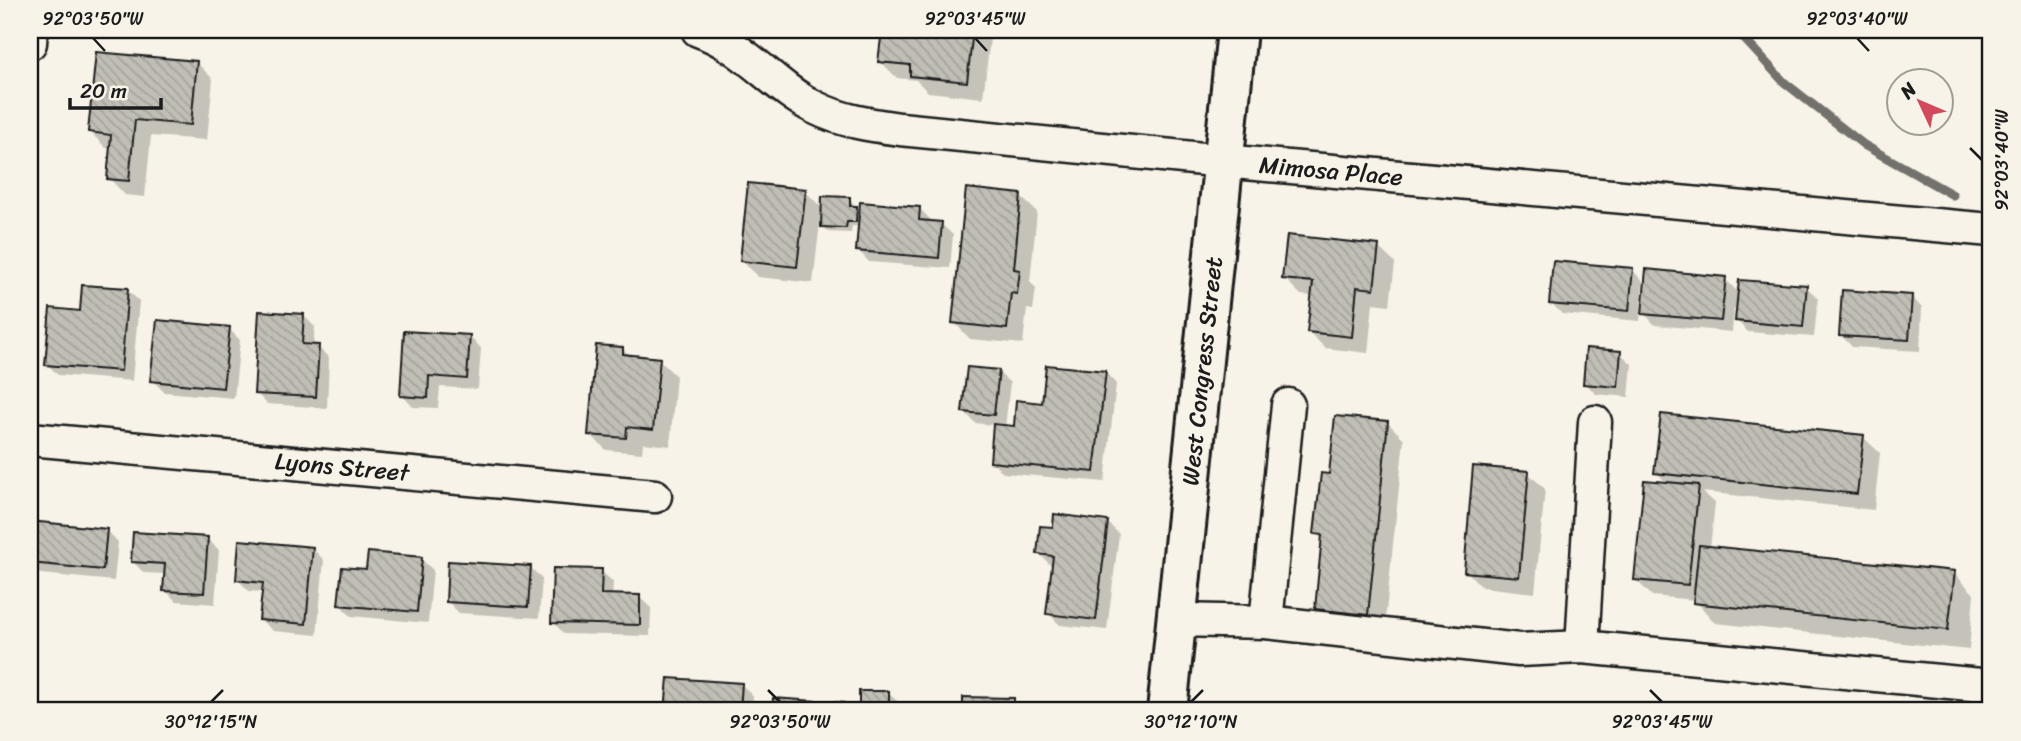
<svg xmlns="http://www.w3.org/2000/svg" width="2021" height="741" font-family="Sriracha,sans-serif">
	<defs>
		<pattern id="building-back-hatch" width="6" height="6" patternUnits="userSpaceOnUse" patternTransform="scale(1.75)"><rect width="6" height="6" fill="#c0beb5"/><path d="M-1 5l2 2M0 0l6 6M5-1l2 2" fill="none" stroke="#a4a39b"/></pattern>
	</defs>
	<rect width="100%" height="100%" fill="#f7f3e8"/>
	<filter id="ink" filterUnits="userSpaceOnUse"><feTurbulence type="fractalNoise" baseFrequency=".0143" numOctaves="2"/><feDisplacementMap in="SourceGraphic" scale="14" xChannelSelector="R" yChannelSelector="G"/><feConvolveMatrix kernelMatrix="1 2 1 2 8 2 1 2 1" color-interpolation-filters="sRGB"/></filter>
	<g filter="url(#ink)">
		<g fill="#0003">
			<polygon points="884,30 922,30 923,36 937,38 938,30 991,30 983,98 928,92 916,80 897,78 880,61"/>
			<polygon points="196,62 213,79 207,140 151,136 145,197 125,195 109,178 112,149 106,148 90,132"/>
			<polygon points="805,191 824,210 850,199 861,213 920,209 931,220 931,223 941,224 953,235 950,268 869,262 858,250 860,227 852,226 851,233 828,232 823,226 824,214 821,214 813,283 758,277 741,260"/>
			<polygon points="1020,196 1037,212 1030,282 1036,288 1033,310 1027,309 1023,344 970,339 954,322"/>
			<polygon points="1378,247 1395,263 1390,305 1373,303 1368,353 1325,348 1309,332 1313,296 1301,295 1284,278"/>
			<polygon points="1632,270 1643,281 1640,321 1562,314 1551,303"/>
			<polygon points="1725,279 1739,293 1806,287 1818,298 1814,337 1748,332 1737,321 1738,309 1734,308 1732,332 1655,325 1643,312"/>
			<polygon points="127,290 139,301 132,381 58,375 47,364 81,313"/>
			<polygon points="1911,296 1922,308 1920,351 1852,347 1841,335"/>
			<polygon points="303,315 315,327 313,347 318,347 329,358 327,408 267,404 256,393"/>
			<polygon points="229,329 240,340 234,398 164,392 152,380"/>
			<polygon points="469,336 481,348 478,389 440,387 438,408 413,407 402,395"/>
			<polygon points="622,348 631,357 659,360 676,376 670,446 643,443 642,453 606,450 590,434"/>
			<polygon points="1620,353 1632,364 1629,397 1596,394 1585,383"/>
			<polygon points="998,372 1010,383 1005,427 1016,428 1044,404 1105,372 1116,384 1105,482 1003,473 992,461 994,425 975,423 964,411"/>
			<polygon points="1387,422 1404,439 1384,631 1333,625 1317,609 1324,541 1316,533 1330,476"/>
			<polygon points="1863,437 1880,453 1874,510 1703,492 1715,503 1710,548 1954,573 1974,594 1969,650 1715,623 1695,600 1652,596 1635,579 1668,484 1656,472"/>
			<polygon points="1528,473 1545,489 1535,593 1482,587 1466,571"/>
			<polygon points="1107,522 1119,534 1107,630 1060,625 1048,613 1054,565 1050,565 1039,553 1054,529"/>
			<polygon points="30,523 106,530 118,542 114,581 31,573"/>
			<polygon points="207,539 219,550 215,604 176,601 165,590 166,574 144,573 133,562"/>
			<polygon points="313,549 324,560 317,635 273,631 261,620 264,592 249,591 237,579"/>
			<polygon points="421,559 433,570 428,623 351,616 340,605 368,571"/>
			<polygon points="530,567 542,579 539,618 459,613 447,601"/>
			<polygon points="601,571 613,582 612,596 639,597 651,608 650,636 564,634 553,622"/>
			<polygon points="669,679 741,684 753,696 752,711 667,711"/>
			<polygon points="861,693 888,693 900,704 900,711 861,711"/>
			<polygon points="965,699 1014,700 1025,711 965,711"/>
			<polygon points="774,700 843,705 850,711 774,711"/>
		</g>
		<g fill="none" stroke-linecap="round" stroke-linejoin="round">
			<polyline stroke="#72716c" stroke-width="9" points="1736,30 1784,82 1864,145 1953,195"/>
		</g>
		<g fill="url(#building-back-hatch)" stroke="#1c1c1c" stroke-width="2">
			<polygon points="882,30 906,30 906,32 935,36 936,30 973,30 967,82 910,76 910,65 878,62"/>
			<polygon points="96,52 197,61 191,125 135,120 129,181 107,179 111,135 88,132"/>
			<polygon points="748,183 806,189 797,267 740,261"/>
			<polygon points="966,188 1021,194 1014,269 1020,270 1017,294 1011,293 1007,329 952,323"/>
			<polygon points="822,196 850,197 850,206 857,206 856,222 847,222 846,228 821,227"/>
			<polygon points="860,202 920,207 919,220 942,222 939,258 856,251"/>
			<polygon points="1287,235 1379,245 1374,289 1357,287 1352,337 1307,332 1313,282 1282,279"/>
			<polygon points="1553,261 1633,268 1629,311 1549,304"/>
			<polygon points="1646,269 1726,277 1721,321 1642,314"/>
			<polygon points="1739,280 1807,285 1803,327 1735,321"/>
			<polygon points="82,285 128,288 121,371 45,365 50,308 80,311"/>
			<polygon points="1842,290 1912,295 1909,340 1839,336"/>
			<polygon points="259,311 304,314 302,344 319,345 316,397 254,394"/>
			<polygon points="157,320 230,327 223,388 150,381"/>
			<polygon points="404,331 470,335 467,379 429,376 428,398 400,396"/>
			<polygon points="596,345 623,347 623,354 660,358 653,430 627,427 626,438 588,435"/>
			<polygon points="1586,348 1621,351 1618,387 1583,384"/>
			<polygon points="1046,365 1106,371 1094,472 990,462 993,424 1014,426 1016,400 1042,403"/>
			<polygon points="967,367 999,370 994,415 962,412"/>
			<polygon points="1661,414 1864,435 1857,494 1654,473"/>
			<polygon points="1335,416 1388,421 1368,615 1315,609 1322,535 1314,534 1321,473 1329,474"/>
			<polygon points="1473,466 1529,471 1519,577 1464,572"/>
			<polygon points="1644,480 1699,485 1688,585 1634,580"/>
			<polygon points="1054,514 1108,521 1096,620 1046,614 1053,556 1037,554 1040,526 1053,527"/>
			<polygon points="30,521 107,529 103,570 30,563"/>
			<polygon points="133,532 208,537 204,593 163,591 165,564 131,562"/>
			<polygon points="239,540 313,547 306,624 259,620 263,583 236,580"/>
			<polygon points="1699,545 1955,571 1948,630 1693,603"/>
			<polygon points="368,552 422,557 417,612 338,605 342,567 366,569"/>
			<polygon points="448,561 531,566 528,607 446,602"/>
			<polygon points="553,568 602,569 601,594 640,595 640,625 551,623"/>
			<polygon points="668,678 742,683 740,711 665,711"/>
			<rect x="859" y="691" width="30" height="20"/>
			<polygon points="963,697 1014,698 1014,711 963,711"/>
			<polygon points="773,698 844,703 843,711 772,711"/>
		</g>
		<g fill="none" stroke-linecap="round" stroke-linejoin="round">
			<g stroke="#1c1c1c" stroke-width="37">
				<g id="minor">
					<path d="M698,30C747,47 773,87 816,108C842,121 871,125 900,129L1223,161L1991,230"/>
					<polyline points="30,43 31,30"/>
					<polyline points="30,439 655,496"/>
					<polyline points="1177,620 1266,622 1519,650 1582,647 1991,686"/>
					<polyline points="1266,622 1288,405"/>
					<polyline points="1582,647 1595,422"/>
				</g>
			</g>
			<g stroke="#1c1c1c" stroke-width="44">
				<polyline id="major" points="1167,711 1237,30"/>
			</g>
			<use href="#minor" stroke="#f7f3e8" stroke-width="32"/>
			<use href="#major" stroke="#f7f3e8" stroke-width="38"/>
		</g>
	</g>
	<path fill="none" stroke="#1c1c1c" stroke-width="2.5" d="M93,38L105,51M975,38L987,51M1857,38L1869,51M1970,148L1982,160M768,690L780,702M1650,690L1662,702M211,702L223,690M1191,702L1203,690"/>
	<g text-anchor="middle" stroke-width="5" stroke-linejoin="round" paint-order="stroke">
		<g font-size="24" fill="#1c1c1c" stroke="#f7f3e8">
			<text transform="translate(1331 171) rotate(5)" y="8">Mimosa Place</text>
			<text transform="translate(1202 371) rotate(-84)" y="8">West Congress Street</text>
			<text transform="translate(342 467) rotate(5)" y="8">Lyons Street</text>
		</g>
	</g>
	<rect width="2021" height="741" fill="none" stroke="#f7f3e8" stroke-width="77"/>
	<g transform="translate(1920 102) rotate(314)"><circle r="33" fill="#f7f3e8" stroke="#9f9d96" stroke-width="2"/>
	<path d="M0-5L12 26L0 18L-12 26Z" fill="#d1495b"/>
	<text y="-10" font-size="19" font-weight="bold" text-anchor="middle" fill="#1c1c1c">N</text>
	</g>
	<path d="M70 98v10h91v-10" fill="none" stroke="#1c1c1c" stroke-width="3.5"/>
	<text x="80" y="98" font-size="21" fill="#1c1c1c" stroke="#f7f3e8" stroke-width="5" paint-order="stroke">20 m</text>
	<rect x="38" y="38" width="1944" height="664" fill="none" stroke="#1c1c1c" stroke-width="2.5"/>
	<g font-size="18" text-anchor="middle" fill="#1c1c1c">
		<text x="93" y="25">92°03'50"W</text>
		<text x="975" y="25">92°03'45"W</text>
		<text x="1857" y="25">92°03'40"W</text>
		<text transform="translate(2002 160) rotate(-90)" y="6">92°03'40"W</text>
		<text x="211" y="728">30°12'15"N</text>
		<text x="780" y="728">92°03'50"W</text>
		<text x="1191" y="728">30°12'10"N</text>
		<text x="1662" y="728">92°03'45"W</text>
	</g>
</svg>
